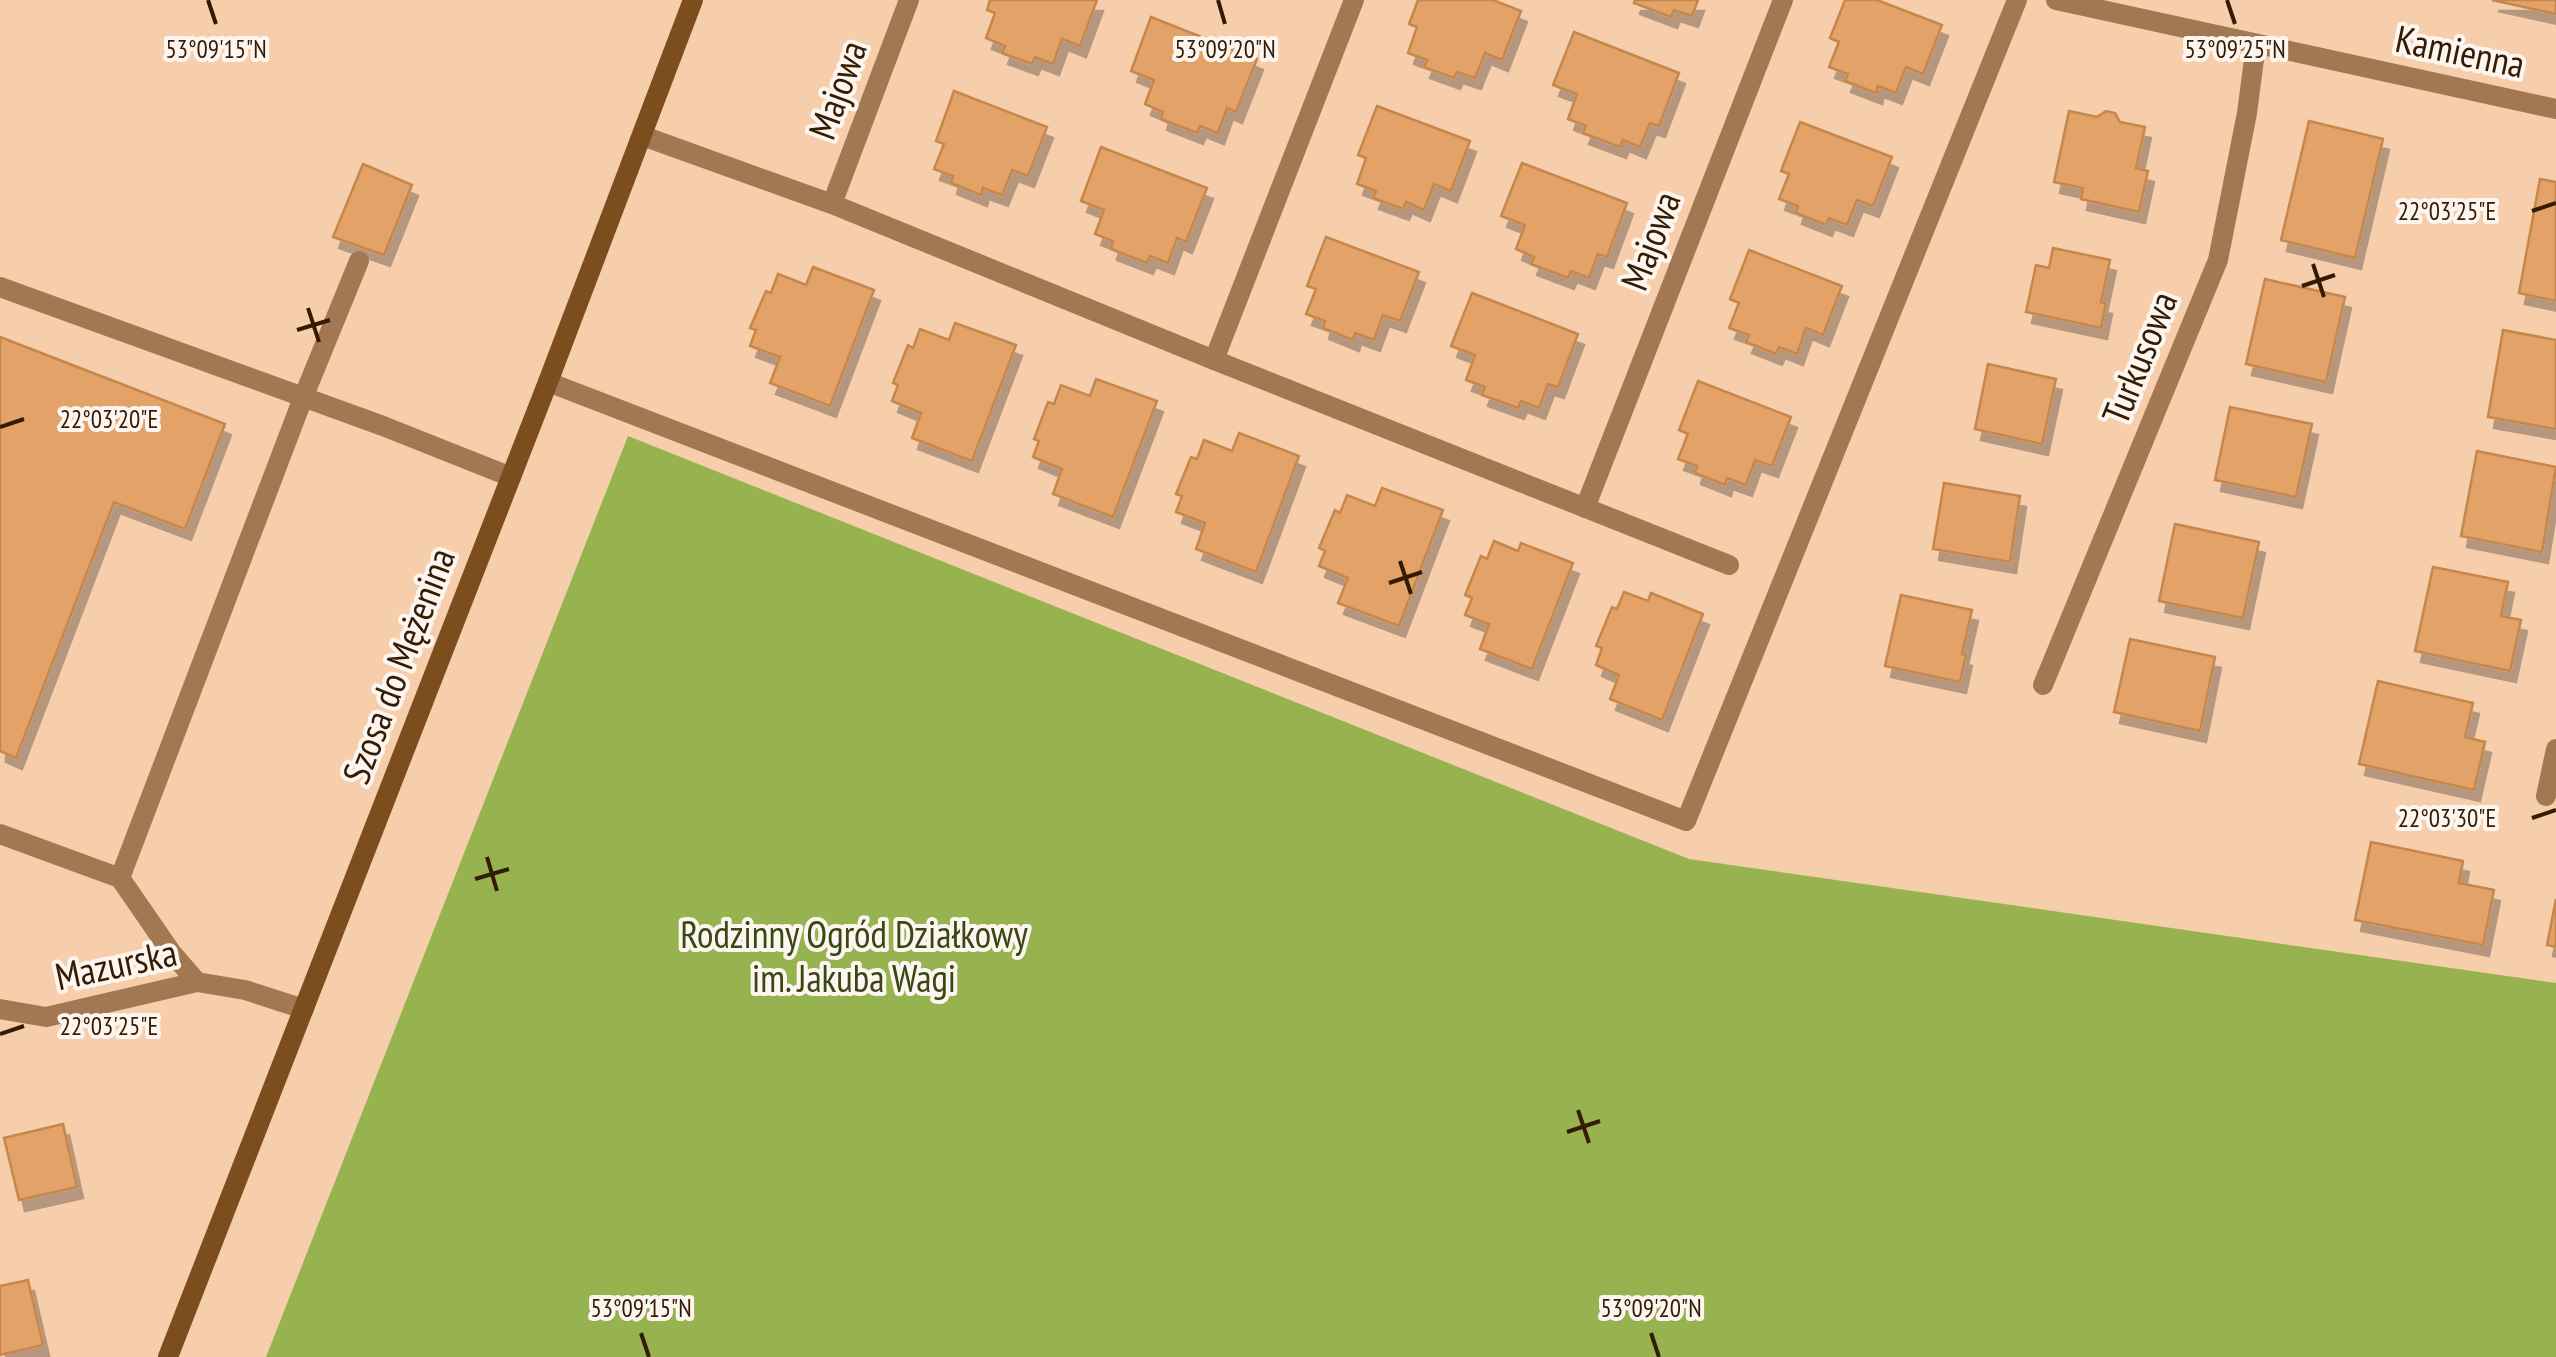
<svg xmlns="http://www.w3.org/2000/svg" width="2556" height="1357" font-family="'PT Sans Narrow',sans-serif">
	<defs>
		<filter id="shadow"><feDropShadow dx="6" dy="11" stdDeviation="0" flood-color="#0004"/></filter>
	</defs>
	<rect width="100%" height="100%" fill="#f6ceac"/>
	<polygon fill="#96b34f" points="628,436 1689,859 2556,983 2556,1357 266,1357"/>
	<g fill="#e2a268" stroke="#c5874c" stroke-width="2.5" filter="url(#shadow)">
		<polygon points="990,0 1097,0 1080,46 1062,39 1053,64 1035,57 1032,64 1002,53 1005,46 986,38 995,13 987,10"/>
		<polygon points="1418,0 1493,0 1521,11 1502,60 1485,53 1475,78 1457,72 1454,78 1424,67 1427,60 1408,53 1417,27 1409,24"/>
		<polygon points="1635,0 1698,0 1692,16 1674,10 1671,17 1634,3"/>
		<polygon points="1845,0 1877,0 1942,25 1923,74 1906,67 1896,93 1878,86 1876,93 1845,81 1848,74 1829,67 1839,42 1830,38"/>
		<polygon points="2492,0 2556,0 2556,14"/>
		<polygon points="1151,17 1257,59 1236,112 1227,108 1218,133 1200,126 1197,133 1161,119 1163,112 1145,104 1154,80 1131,71"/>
		<polygon points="1574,32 1679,73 1659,126 1650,123 1640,147 1623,140 1620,147 1583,133 1586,126 1568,119 1577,94 1553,85"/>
		<polygon points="954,91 1047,127 1028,176 1012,170 1002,195 983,188 981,195 951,183 953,176 934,169 944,144 936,141"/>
		<polygon points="1377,106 1470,141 1451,191 1434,184 1424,210 1406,202 1403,209 1373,198 1376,191 1357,184 1366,158 1358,155"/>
		<polygon points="2069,111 2097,117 2106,111 2115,113 2120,122 2145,127 2136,168 2148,171 2139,212 2081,199 2083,188 2054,182"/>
		<polygon points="2309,121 2383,139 2355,258 2281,240"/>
		<polygon points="1800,122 1892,157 1873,206 1857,200 1847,225 1829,218 1826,225 1796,213 1798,206 1779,199 1789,174 1781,171"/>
		<polygon points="1101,147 1207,188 1186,242 1177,238 1168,263 1150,256 1147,263 1111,249 1113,241 1095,234 1104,210 1081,201"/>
		<polygon points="1522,163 1627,203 1607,257 1598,254 1589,278 1571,271 1568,278 1531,264 1534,257 1516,249 1525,225 1501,216"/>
		<polygon points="363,164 412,185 384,255 333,237"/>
		<polygon points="2540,179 2556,182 2556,301 2519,293"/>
		<polygon points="1326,237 1419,272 1400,321 1383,315 1374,340 1355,333 1353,340 1323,328 1325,321 1306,314 1316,289 1307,286"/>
		<polygon points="2053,248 2110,260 2101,302 2106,303 2101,328 2026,312 2036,265 2049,268"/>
		<polygon points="1749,250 1842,286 1823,335 1806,328 1797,354 1779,347 1776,354 1746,342 1749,335 1729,328 1739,303 1730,299"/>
		<polygon points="813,267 874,290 830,406 770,383 780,357 750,346 756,330 750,328 766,291 771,293 778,274 806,285"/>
		<polygon points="2265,279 2345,297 2326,382 2246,364"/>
		<polygon points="1472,293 1578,334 1558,387 1548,384 1539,408 1521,401 1518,408 1482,395 1485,387 1466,380 1475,355 1451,346"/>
		<polygon points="955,323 1016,345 972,461 912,438 921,413 892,401 898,385 893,383 908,345 913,348 920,329 949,340"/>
		<polygon points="2503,330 2556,340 2556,429 2488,417"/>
		<polygon points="0,337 225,424 185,529 114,502 16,758 0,751"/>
		<polygon points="1988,364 2056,379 2042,444 1975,429"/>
		<polygon points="1096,379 1157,401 1113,517 1053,494 1062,469 1033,457 1039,441 1034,439 1048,402 1054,404 1061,385 1090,396"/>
		<polygon points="1698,381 1791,417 1772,466 1755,460 1746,485 1727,478 1725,485 1695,473 1697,466 1678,459 1688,434 1679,430"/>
		<polygon points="2230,407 2312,424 2296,497 2215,480"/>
		<polygon points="1239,433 1299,456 1256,572 1196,549 1205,523 1176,512 1182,496 1176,494 1191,457 1197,459 1204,440 1232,451"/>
		<polygon points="2477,451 2556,467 2542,552 2461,536"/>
		<polygon points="1944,483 2020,496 2010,562 1933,549"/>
		<polygon points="1382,488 1443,510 1399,626 1338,603 1348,578 1319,566 1325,551 1319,548 1335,510 1340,513 1347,495 1375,506"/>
		<polygon points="2175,524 2259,542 2243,618 2159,601"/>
		<polygon points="1494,541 1518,551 1521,543 1573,563 1532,669 1480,649 1489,624 1465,615 1472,598 1465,595 1481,556 1487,559"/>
		<polygon points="2433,567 2508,582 2501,616 2521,620 2510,671 2415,651"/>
		<polygon points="1624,592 1648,601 1651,593 1703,614 1662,720 1610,699 1619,675 1596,665 1602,648 1596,646 1612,607 1617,609"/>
		<polygon points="1901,595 1972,610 1962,654 1966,655 1960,682 1885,666"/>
		<polygon points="2130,639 2215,657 2200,731 2114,712"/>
		<polygon points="2378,681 2473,703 2465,737 2485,742 2474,790 2359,764"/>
		<polygon points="2371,842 2463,861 2459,883 2494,890 2483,945 2355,920"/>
		<polygon points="2556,899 2556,947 2547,945"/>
		<polygon points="63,1124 77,1187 19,1200 4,1138"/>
		<polygon points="28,1280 43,1345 0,1355 0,1286"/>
	</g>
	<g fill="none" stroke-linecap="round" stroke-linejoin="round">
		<g stroke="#a27853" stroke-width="20">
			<polyline points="0,287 383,426 511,477"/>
			<polyline points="548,382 1686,821 2017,0"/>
			<polyline points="0,834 120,878 303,398 359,261"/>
			<polyline points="120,878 171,952 197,982"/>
		</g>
		<g stroke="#a27853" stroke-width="20">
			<polyline points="2056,0 2556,109"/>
			<polyline points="643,136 832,204 1214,360 1729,565"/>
			<polyline points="832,204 909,0"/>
			<polyline points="1214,360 1354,0"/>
			<polyline points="1585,508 1783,0"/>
			<polyline points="2043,685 2218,260 2247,113 2256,44"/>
			<polyline points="2546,796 2556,749"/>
			<polyline points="0,1009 46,1017 197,982 245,990 304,1009"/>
		</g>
		<polyline stroke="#7d4e1d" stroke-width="20" points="168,1357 548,382 693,0"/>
	</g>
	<path fill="none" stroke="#341c03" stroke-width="4" d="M208,0L216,24M1218,0L1225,24M2227,0L2235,24M2532,211L2556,203M2313,264L2324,297M2302,286L2335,275M308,308L319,342M297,330L330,320M0,427L24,419M1400,561L1411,594M1389,583L1422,572M2532,818L2556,810M487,857L497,891M475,879L509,869M0,1034L24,1026M1578,1110L1589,1143M1567,1132L1600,1121M641,1333L649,1357M1651,1333L1659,1357"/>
	<g text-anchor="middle" stroke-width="8" stroke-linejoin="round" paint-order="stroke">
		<g font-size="38" fill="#341c03" stroke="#fdf6f0">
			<text transform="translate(2460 52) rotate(12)" y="13">Kamienna</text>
			<text transform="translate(838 90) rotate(-70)" y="13">Majowa</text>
			<text transform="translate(1651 241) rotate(-69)" y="13">Majowa</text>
			<text transform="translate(2140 358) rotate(-68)" y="13">Turkusowa</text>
			<text transform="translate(399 666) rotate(-69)" y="13">Szosa do Mężenina</text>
			<text transform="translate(116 965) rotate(-12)" y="13">Mazurska</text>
		</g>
		<g font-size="38" fill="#394713" stroke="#fdf6f0">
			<text x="854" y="948">Rodzinny Ogród Działkowy<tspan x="854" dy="44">im. Jakuba Wagi</tspan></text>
		</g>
	</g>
	<g font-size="25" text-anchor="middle" fill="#341c03" stroke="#fdf6f0" stroke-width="8" stroke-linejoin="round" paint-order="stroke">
		<text x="216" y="58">53°09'15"N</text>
		<text x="1225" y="58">53°09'20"N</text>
		<text x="2235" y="58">53°09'25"N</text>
		<text x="2447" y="220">22°03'25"E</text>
		<text x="109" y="428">22°03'20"E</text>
		<text x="2447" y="827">22°03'30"E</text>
		<text x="109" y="1035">22°03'25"E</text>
		<text x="641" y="1317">53°09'15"N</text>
		<text x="1651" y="1317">53°09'20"N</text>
	</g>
</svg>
